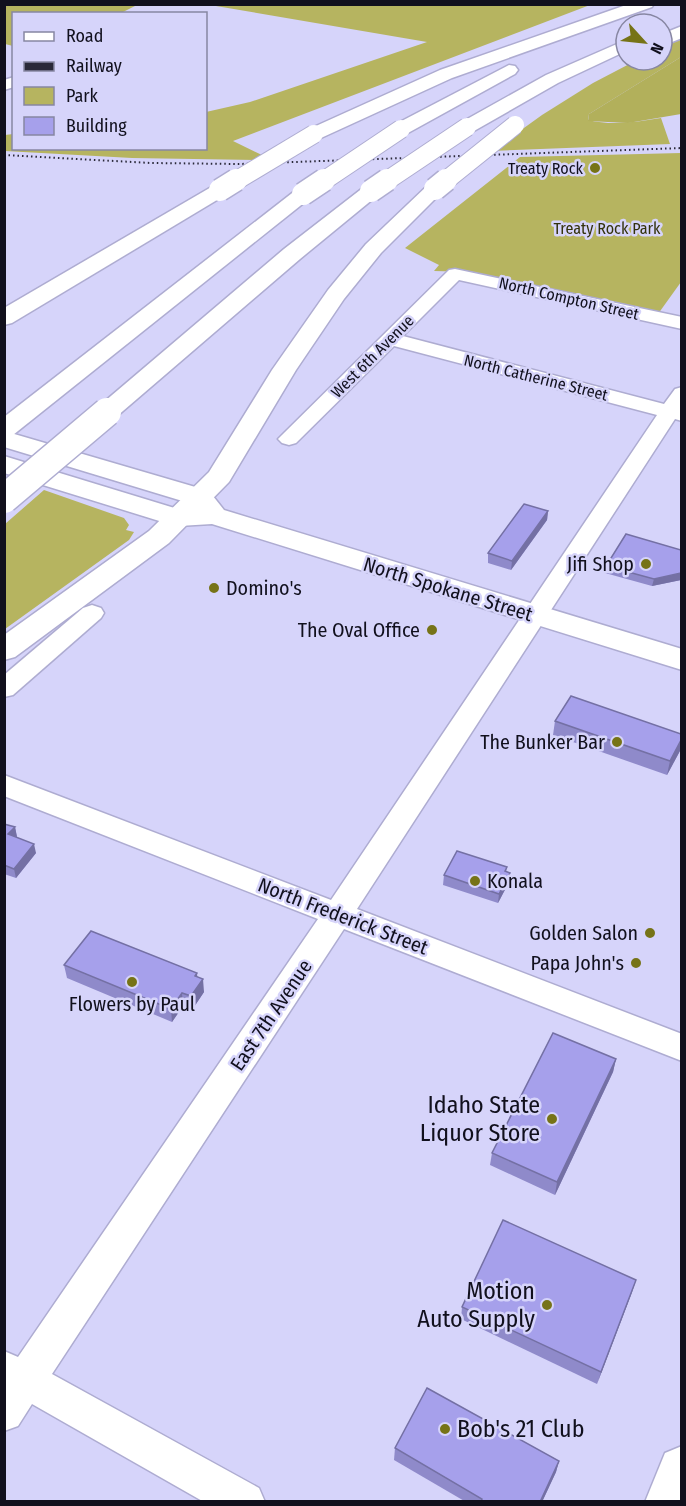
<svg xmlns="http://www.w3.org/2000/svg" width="686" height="1506" font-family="'Fira Sans Condensed',sans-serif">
	<rect width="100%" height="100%" fill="#d6d4fa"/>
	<g fill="#b6b460">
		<polygon points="5,4 137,4 137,5 121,13 14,14 13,46 5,44"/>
		<polygon points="210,5 590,5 233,141 264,156 256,160 132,158 5,151 5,135 13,134 14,148 206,148 206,112 250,102 427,42"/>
		<path d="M681,38V57L589,114L588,120C612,126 637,122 661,118L670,144L492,151L542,115L593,83L637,60H662V47Z"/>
		<polygon points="681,153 681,282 658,314 472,272 434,271 439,265 405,248 520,157"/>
		<polygon points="44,490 124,518 129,525 126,530 134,532 129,540 5,629 5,524"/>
	</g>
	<polygon fill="#b2b05b" points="681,57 681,114 628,123 588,121 589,114"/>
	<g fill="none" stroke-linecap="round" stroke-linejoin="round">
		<g stroke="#aeacd1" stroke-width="3">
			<g id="street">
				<polygon points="14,77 14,87 4,90 4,80"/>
				<polygon points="455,269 682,317 682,329 459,280 403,336 664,404 675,389 682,387 682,421 675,419 357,909 682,1034 682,1061 344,929 52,1374 259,1488 265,1502 204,1502 32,1404 18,1426 4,1431 4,1351 18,1357 318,919 4,796 4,775 331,900 657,415 394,346 296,443 289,445 282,443 278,439 282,435 449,270"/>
				<polygon points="92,605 101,608 104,613 101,618 13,695 4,697 4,675 83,608"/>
			</g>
		</g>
		<g stroke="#aeacd1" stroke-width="3">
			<g id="primary">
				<polygon points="4,431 209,491 224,510 682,649 682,670 212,524 179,526 169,524 4,473 4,456 181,510 194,509 189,503 4,447"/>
				<polygon points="682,1446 682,1502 645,1502 665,1453"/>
			</g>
		</g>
		<g stroke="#aeacd1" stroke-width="3">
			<g id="highway">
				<polygon points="629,4 654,4 652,7 452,78 321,138 307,138 305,134 307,130 440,70"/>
				<polygon points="682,26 682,38 662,46 662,34"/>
				<polygon points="626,40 626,51 558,83 474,131 460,131 458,127 460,123 546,75"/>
				<polygon points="509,65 515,66 518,70 515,74 408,133 394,133 392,129 394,125"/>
				<polygon points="435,183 442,185 445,189 381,253 344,299 296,370 229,482 169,543 15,657 4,660 4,635 149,531 209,472 272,370 328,290 366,244 428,185"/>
				<polygon points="220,184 227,186 230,190 227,194 12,323 4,325 4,308 213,186"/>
				<polygon points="371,185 378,187 381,191 378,195 300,259 116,417 107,420 98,417 94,412 98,407 284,249 364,187"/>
				<polygon points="303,188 310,190 313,194 310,198 13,435 4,438 4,417 296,190"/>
			</g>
		</g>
		<use href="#street" fill="#fff" fill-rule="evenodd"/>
		<use href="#primary" fill="#fff" fill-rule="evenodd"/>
		<use href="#highway" fill="#fff" fill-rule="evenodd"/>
		<polyline stroke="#2a2939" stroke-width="2" stroke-dasharray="1.5 3" stroke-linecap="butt" points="4,155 151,163 239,164 682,148"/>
		<g stroke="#aeacd1" stroke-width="20" stroke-linecap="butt">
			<g id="highway-bridge-far2">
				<polyline points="234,182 314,134"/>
				<polyline points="322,182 401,129"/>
				<polyline points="385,182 467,127"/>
				<polyline points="444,182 515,125"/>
			</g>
		</g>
		<g stroke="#aeacd1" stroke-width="25" stroke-linecap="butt">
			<g id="highway-bridge-far1">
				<polyline points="435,189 446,180"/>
				<polyline points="220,190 236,180"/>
				<polyline points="371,191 387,180"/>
				<polyline points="303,194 324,180"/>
			</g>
		</g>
		<g stroke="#aeacd1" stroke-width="31" stroke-linecap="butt">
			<polyline id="highway-bridge" points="4,499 107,412"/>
		</g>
		<use href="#highway-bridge-far2" stroke="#fff" stroke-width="18"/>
		<use href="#highway-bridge-far1" stroke="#fff" stroke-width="22"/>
		<use href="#highway-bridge" stroke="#fff" stroke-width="28"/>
	</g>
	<g fill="#8f8aca">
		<polygon points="548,511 547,520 511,570 488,563 488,553"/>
		<polygon points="681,550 681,580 652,586 605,573 606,566"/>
		<polygon points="555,721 681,749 667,775 553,735"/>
		<polygon points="4,824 15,827 17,837 36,853 16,878 4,874"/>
		<polygon points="507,867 506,872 510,873 509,882 498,903 443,885 444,875"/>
		<polygon points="64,965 197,973 197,977 204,992 192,1010 183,1006 172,1022 67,978"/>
		<polygon points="616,1059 613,1072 555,1195 490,1165 492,1153"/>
		<polygon points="636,1280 632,1292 597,1384 461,1319 462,1307"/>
		<polygon points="395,1448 559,1461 556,1472 542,1502 466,1502 394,1460"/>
	</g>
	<g fill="#7470a4">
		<polygon points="548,511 547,520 511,570 512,561"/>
		<polygon points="681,573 681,580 652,586 654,579"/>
		<polygon points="681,740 681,749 667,775 670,761"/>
		<polygon points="15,827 17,837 8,834"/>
		<polygon points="34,844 36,853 16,878 14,869"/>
		<polygon points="510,873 509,882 498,903 499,894"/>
		<polygon points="197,973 198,986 203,979 204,992 192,1010 191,996 195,976"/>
		<polygon points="182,993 183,1006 172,1022 171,1009"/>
		<polygon points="616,1059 613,1072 555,1195 557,1182"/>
		<polygon points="636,1280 632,1292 597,1384 601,1372"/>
		<polygon points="559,1461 556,1472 542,1502 540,1502"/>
	</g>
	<g fill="#a6a0eb" stroke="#7470a4" stroke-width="1.5">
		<polygon points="524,504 548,511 512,561 488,553"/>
		<polygon points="626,534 681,550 681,573 654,579 606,566"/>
		<polygon points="571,696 681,734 681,740 670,761 555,721"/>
		<polygon points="4,824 15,827 8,834 34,844 14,869 4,865"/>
		<polygon points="457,851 507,867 505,871 510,873 499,894 444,875"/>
		<polygon points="91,931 197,973 195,976 203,979 191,996 182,993 171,1009 64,965"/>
		<polygon points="553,1033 616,1059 557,1182 492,1153"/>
		<polygon points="503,1220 636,1280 601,1372 462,1307"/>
		<polygon points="427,1388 559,1461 540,1502 481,1502 482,1499 395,1448"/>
	</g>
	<g fill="#767317" stroke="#d6d4fa" stroke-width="2">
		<circle cx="595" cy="168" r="6"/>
		<circle cx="646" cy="564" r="6"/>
		<circle cx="214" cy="588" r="6"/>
		<circle cx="432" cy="630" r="6"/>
		<circle cx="617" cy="742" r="6"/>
		<circle cx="475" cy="881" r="6"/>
		<circle cx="650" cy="933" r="6"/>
		<circle cx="636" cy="963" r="6"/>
		<circle cx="132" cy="982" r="6"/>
		<circle cx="552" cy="1119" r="6"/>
		<circle cx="547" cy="1305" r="6"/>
		<circle cx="445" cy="1429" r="6"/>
	</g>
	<g text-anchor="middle" stroke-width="5" stroke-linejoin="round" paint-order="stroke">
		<g font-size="16" fill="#11101d" stroke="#d6d4fa" text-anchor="end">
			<text x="583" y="174">Treaty Rock</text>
		</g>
		<g font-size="16" fill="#32310b" stroke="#d6d4fa">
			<text x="607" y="234">Treaty Rock Park</text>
		</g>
		<g font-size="16" fill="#11101d" stroke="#d6d4fa">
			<text transform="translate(569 298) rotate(13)" y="6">North Compton Street</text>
			<text transform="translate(372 356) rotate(-45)" y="6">West 6th Avenue</text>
			<text transform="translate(536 377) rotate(14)" y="6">North Catherine Street</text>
		</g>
		<g font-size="20" fill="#11101d" stroke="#d6d4fa" text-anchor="end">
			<text x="634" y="571">Jifi Shop</text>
			<text x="226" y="595" text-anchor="start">Domino's</text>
			<text x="420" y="637">The Oval Office</text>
			<text x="605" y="749">The Bunker Bar</text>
			<text x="487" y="888" text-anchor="start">Konala</text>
			<text x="638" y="940">Golden Salon</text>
			<text x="624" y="970">Papa John's</text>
			<text x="132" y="1011" text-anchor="middle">Flowers by Paul</text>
		</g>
		<g font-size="20" fill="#11101d" stroke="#d6d4fa">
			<text transform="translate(448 589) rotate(17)" y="7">North Spokane Street</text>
			<text transform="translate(343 916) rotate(21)" y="7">North Frederick Street</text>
			<text transform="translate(271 1015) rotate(-56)" y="7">East 7th Avenue</text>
		</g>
		<g font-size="24" fill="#11101d" stroke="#d6d4fa" text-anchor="end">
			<text x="540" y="1113">Idaho State<tspan x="540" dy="28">Liquor Store</tspan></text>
			<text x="535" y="1299">Motion<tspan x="535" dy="28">Auto Supply</tspan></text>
			<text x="457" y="1437" text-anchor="start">Bob's 21 Club</text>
		</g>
	</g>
	<rect width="686" height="1506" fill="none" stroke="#11101d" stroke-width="12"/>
	<rect x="12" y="12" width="195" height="138" fill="#d6d4fa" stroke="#8786a2" stroke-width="1.5"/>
	<rect x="24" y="32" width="30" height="9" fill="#ffffff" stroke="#8786a2" stroke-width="1.5"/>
	<text x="66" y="42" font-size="18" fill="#11101d">Road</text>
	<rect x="24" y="62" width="30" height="9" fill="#2a2939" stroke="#8786a2" stroke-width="1.5"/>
	<text x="66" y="72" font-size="18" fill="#11101d">Railway</text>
	<rect x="24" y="87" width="30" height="18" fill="#b6b460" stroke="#8786a2" stroke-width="1.5"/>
	<text x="66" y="102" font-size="18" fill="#11101d">Park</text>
	<rect x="24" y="117" width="30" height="18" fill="#a6a0eb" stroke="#8786a2" stroke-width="1.5"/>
	<text x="66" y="132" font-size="18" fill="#11101d">Building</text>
	<g transform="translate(644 42) rotate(117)"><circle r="28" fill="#d6d4fa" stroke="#8786a2" stroke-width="1.5"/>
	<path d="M0-4.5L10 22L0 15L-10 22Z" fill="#767317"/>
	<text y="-9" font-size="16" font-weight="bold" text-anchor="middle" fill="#11101d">N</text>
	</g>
</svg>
